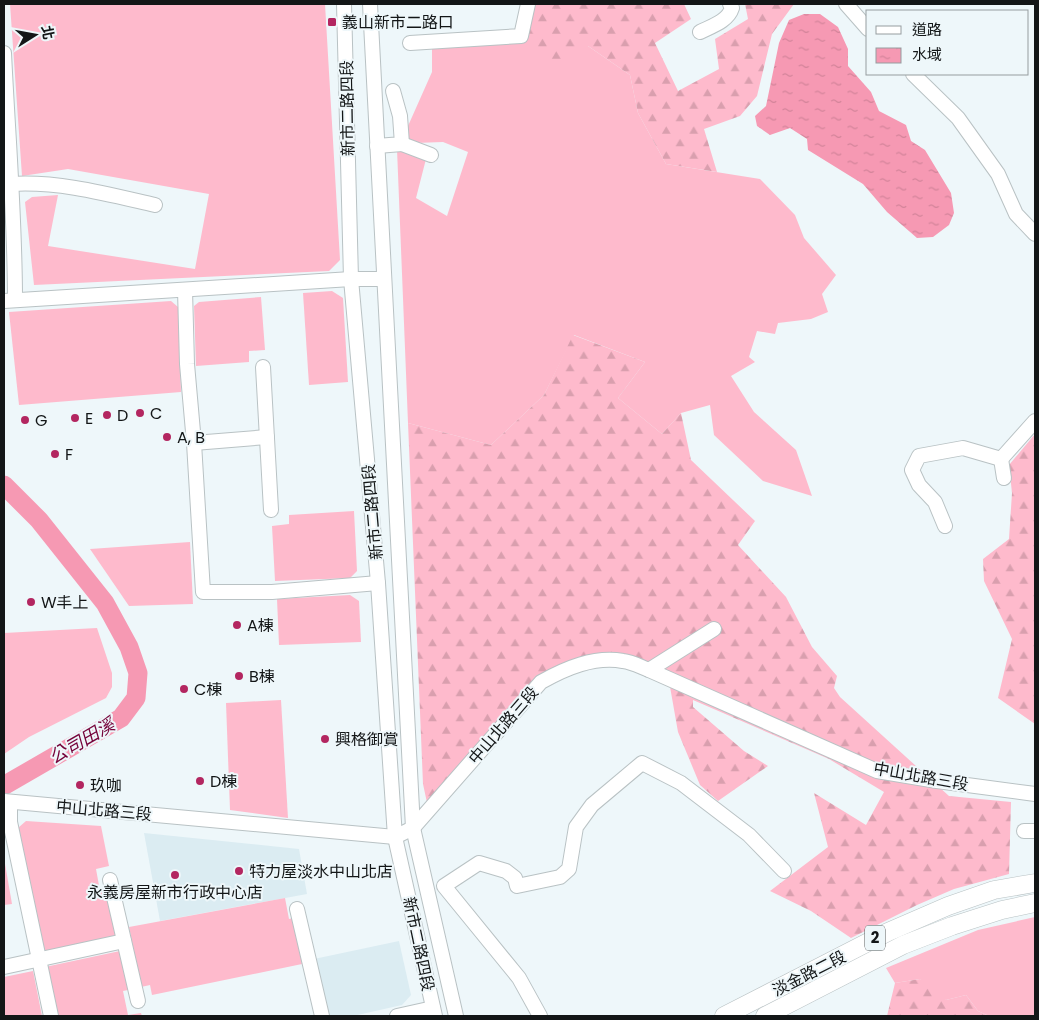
<svg xmlns="http://www.w3.org/2000/svg" width="1039" height="1020" font-family="Poppins,'Noto Sans TC',sans-serif">
	<defs>
		<pattern id="forest-firs" width="22" height="20" patternUnits="userSpaceOnUse" patternTransform="scale(1.25)"><rect width="22" height="20" fill="#febacc"/><path d="M5 1l3.5 6h-7zM16 11l3.5 6h-7z" fill="#d99fae"/></pattern>
		<pattern id="water-ripples" width="26" height="14" patternUnits="userSpaceOnUse" patternTransform="scale(1.25)"><rect width="26" height="14" fill="#f699b3"/><path d="M2 4q2-2 4 0t4 0M15 11q2-2 4 0t4 0" fill="none" stroke="#d28399"/></pattern>
	</defs>
	<rect width="100%" height="100%" fill="#eef7fa"/>
	<g fill="#dbecf2">
		<polygon points="144,833 299,849 307,894 160,921"/>
		<polygon points="399,941 411,995 402,1005 353,1016 326,1016 314,959"/>
	</g>
	<g fill="#febacc">
		<polygon points="10,4 325,4 340,260 329,271 34,285 25,202 32,197 58,195 48,246 195,269 209,194 68,169 22,176"/>
		<polygon points="432,39 523,41 588,46 630,75 638,113 666,164 760,179 795,215 804,238 836,275 822,294 828,312 811,319 778,323 775,334 757,331 749,357 755,362 731,376 754,412 796,450 812,496 763,481 714,435 710,405 681,413 662,434 618,398 645,362 574,335 544,395 491,445 408,423 397,149 426,159 416,198 447,216 468,152 443,142 415,143 404,135 432,72"/>
		<polygon points="332,291 343,298 348,382 309,385 303,293"/>
		<polygon points="261,297 265,350 249,351 249,362 196,366 194,306 199,302"/>
		<polygon points="171,301 178,307 181,392 19,405 9,312"/>
		<polygon points="354,511 357,571 350,578 275,581 272,526 289,524 289,515"/>
		<polygon points="190,542 193,604 129,606 90,549"/>
		<polygon points="350,595 359,601 361,642 279,645 277,599"/>
		<polygon points="97,628 112,673 112,687 106,698 29,737 4,754 4,633"/>
		<polygon points="281,700 288,818 230,810 226,703"/>
		<polygon points="26,821 101,826 109,866 96,869 100,891 107,890 116,937 42,952 18,828"/>
		<polygon points="4,858 12,904 4,905"/>
		<polygon points="285,898 289,919 293,918 302,964 152,995 150,985 141,987 129,927"/>
		<polygon points="1035,917 1035,1016 989,1016 978,1011 966,995 946,1000 920,979 895,983 886,968 978,930"/>
		<polygon points="120,951 128,990 123,991 128,1015 141,1013 142,1016 56,1016 45,967"/>
		<polygon points="33,971 42,1016 4,1016 4,977"/>
	</g>
	<g fill="url(#forest-firs)">
		<polygon points="531,4 684,4 691,19 655,43 678,91 719,69 715,39 748,19 745,4 794,4 772,34 757,96 740,116 704,129 717,172 666,164 638,113 630,75 588,46 558,66 523,41"/>
		<polygon points="573,335 645,362 618,398 662,434 681,413 691,460 755,521 738,545 786,597 812,647 837,676 834,688 840,697 949,796 1011,802 1009,874 954,889 917,905 851,938 811,911 770,891 828,847 814,793 866,825 884,792 829,759 693,700 693,707 744,751 768,766 718,801 700,785 678,732 669,681 614,663 570,667 541,684 429,812 423,784 408,423 491,445 544,395"/>
		<polygon points="1035,434 1035,724 998,698 1012,639 984,581 983,559 1009,539 1012,493 1009,465"/>
		<polygon points="920,979 940,987 946,1000 966,995 978,1011 989,1016 887,1016 895,983"/>
	</g>
	<polygon fill="url(#water-ripples)" points="804,14 820,14 838,27 848,49 848,66 871,92 879,111 906,125 911,141 925,150 951,193 954,213 949,225 933,237 917,238 887,212 863,184 808,150 807,139 790,128 770,135 757,126 755,116 766,106 779,43 789,20"/>
	<g fill="none" stroke-linecap="round" stroke-linejoin="round">
		<polyline stroke="#f699b3" stroke-width="19" points="4,485 39,520 105,603 129,647 138,673 136,698 121,718 5,785"/>
		<g stroke="#b9c2c4" stroke-width="16">
			<g id="minor">
				<polyline points="344,4 351,279 378,583 395,837 435,1016"/>
				<polyline points="370,4 413,828 456,1016"/>
				<polyline points="846,4 868,29"/>
				<path d="M700,32C712,26 728,21 732,8L730,4"/>
				<polyline points="410,43 521,36 528,4"/>
				<path d="M4,53C8,136 15,218 15,300"/>
				<polyline points="913,74 958,118 998,174 1016,214 1035,234"/>
				<polyline points="402,144 431,155"/>
				<polyline points="377,146 402,144 400,116 393,91"/>
				<path d="M11,184C60,181 107,194 155,205"/>
				<polyline points="185,290 187,364 194,443 203,592 272,592 378,583"/>
				<polyline points="4,301 351,279 384,279"/>
				<polyline points="263,367 271,510"/>
				<polyline points="194,443 267,437"/>
				<polyline points="1001,459 1004,478"/>
				<polyline points="945,526 935,502 919,485 912,470 919,456 963,448 1001,459 1035,421"/>
				<polyline points="649,670 714,629"/>
				<path d="M4,801L395,837L413,828L541,682C566,668 594,656 623,661C632,662 641,667 649,670L877,771L937,781L1035,794"/>
				<polyline points="10,802 10,822 51,1016"/>
				<polyline points="1024,831 1035,831"/>
				<polyline points="110,880 138,1001"/>
				<polyline points="297,909 322,1016"/>
				<polyline points="4,967 124,941"/>
				<polyline points="397,1016 433,1008"/>
				<polyline points="540,1016 519,978 444,886 479,863 506,871 515,878 517,886 560,877 569,869 576,827 592,805 642,763 681,783 749,835 784,871"/>
			</g>
		</g>
		<g stroke="#b9c2c4" stroke-width="19">
			<g id="major">
				<polyline points="724,1016 888,932 948,906 994,890 1035,883"/>
				<polyline points="765,1016 903,945 952,926 1002,910 1035,903"/>
			</g>
		</g>
		<use href="#minor" stroke="#fff" stroke-width="14"/>
		<use href="#major" stroke="#fff" stroke-width="18"/>
	</g>
	<g fill="#b32660" stroke="#eef7fa" stroke-width="2">
		<rect x="327" y="17" width="10" height="10" rx="2.5"/>
		<circle cx="140" cy="413" r="5"/>
		<circle cx="107" cy="415" r="5"/>
		<circle cx="75" cy="418" r="5"/>
		<circle cx="25" cy="420" r="5"/>
		<circle cx="167" cy="437" r="5"/>
		<circle cx="55" cy="454" r="5"/>
		<circle cx="31" cy="602" r="5"/>
		<circle cx="237" cy="625" r="5"/>
		<circle cx="239" cy="676" r="5"/>
		<circle cx="184" cy="689" r="5"/>
		<circle cx="325" cy="739" r="5"/>
		<circle cx="200" cy="781" r="5"/>
		<circle cx="80" cy="785" r="5"/>
		<circle cx="239" cy="871" r="5"/>
		<circle cx="175" cy="875" r="5"/>
	</g>
	<g text-anchor="middle" stroke-width="4" stroke-linejoin="round" paint-order="stroke">
		<rect fill="#eef7fa" stroke="#555a5b" stroke-width="1" x="865" y="925.5" width="20" height="25" rx="4"/>
		<g font-size="15" font-weight="bold" fill="#131617">
			<text x="875" y="943">2</text>
		</g>
		<g font-size="16" fill="#131617" stroke="#eef7fa" text-anchor="start">
			<text x="342" y="28">義山新市二路口</text>
			<text x="150" y="419">C</text>
			<text x="117" y="421">D</text>
			<text x="85" y="424">E</text>
			<text x="35" y="426">G</text>
			<text x="177" y="443">A, B</text>
			<text x="65" y="460">F</text>
			<text x="41" y="608">W丰上</text>
			<text x="247" y="631">A棟</text>
			<text x="249" y="682">B棟</text>
			<text x="194" y="695">C棟</text>
			<text x="335" y="745">興格御賞</text>
			<text x="210" y="787">D棟</text>
			<text x="90" y="791">玖咖</text>
			<text x="249" y="877">特力屋淡水中山北店</text>
			<text x="175" y="898" text-anchor="middle">永義房屋新市行政中心店</text>
		</g>
		<g font-size="16" fill="#131617" stroke="#eef7fa">
			<text transform="translate(347 108) rotate(-91)" y="6">新市二路四段</text>
			<text transform="translate(372 512) rotate(-95)" y="6">新市二路四段</text>
			<text transform="translate(503 725) rotate(-49)" y="6">中山北路三段</text>
			<text transform="translate(921 776) rotate(10)" y="6">中山北路三段</text>
			<text transform="translate(104 810) rotate(5)" y="6">中山北路三段</text>
			<text transform="translate(419 944) rotate(78)" y="6">新市二路四段</text>
			<text transform="translate(809 973) rotate(-27)" y="6">淡金路二段</text>
		</g>
		<g font-size="18" font-style="italic" fill="#750239" stroke="#eef7fa">
			<text transform="translate(82 741) rotate(-30)" y="6">公司田溪</text>
		</g>
	</g>
	<rect width="1039" height="1020" fill="none" stroke="#131617" stroke-width="10"/>
	<rect x="866" y="10" width="162" height="65" fill="#eef7fa" stroke="#969d9f"/>
	<rect x="876" y="26" width="25" height="8" fill="#ffffff" stroke="#969d9f"/>
	<text x="912" y="35" font-size="15" fill="#131617">道路</text>
	<rect x="876" y="48" width="25" height="15" fill="url(#water-ripples)" stroke="#969d9f"/>
	<text x="912" y="60" font-size="15" fill="#131617">水域</text>
	<g transform="translate(35 35) rotate(79)" stroke="#eef7fa" stroke-width="4" paint-order="stroke">
	<path d="M0-4L9 19L0 12L-9 19Z" fill="#131617"/>
	<text y="-8" font-size="14" font-weight="bold" text-anchor="middle" fill="#131617">北</text>
	</g>
</svg>
